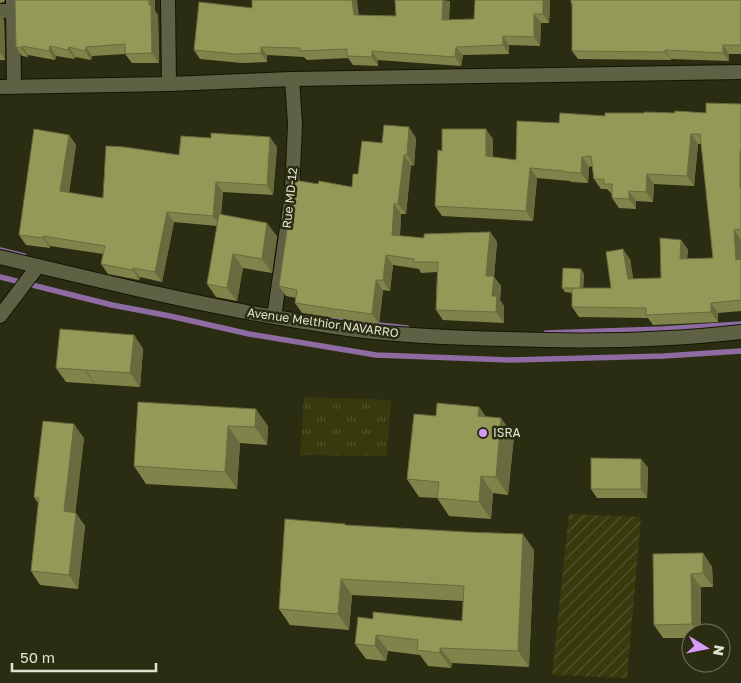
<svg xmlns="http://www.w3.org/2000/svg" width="741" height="683" font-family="'Golos Text',sans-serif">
	<defs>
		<pattern id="park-tufts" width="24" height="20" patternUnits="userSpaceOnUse" patternTransform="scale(1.25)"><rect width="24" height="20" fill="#38390c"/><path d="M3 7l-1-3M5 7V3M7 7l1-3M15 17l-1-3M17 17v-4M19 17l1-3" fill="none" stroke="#54552e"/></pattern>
		<pattern id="garden-furrows" width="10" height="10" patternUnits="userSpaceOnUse" patternTransform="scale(1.25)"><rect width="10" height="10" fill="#38390c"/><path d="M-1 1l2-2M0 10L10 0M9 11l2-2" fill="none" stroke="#54552e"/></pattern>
	</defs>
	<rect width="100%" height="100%" fill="#2b2d12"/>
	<polygon fill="url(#park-tufts)" points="304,397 391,400 387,456 300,455"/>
	<polygon fill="url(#garden-furrows)" points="569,514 641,517 627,678 552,675"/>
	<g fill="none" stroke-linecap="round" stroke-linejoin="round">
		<g stroke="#8e6ca3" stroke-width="5.5">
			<polyline points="0,250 24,256"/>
			<polyline points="0,277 112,305 170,316 249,334 376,355 510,360 664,356 741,351"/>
			<polyline points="332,320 407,328"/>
			<polyline points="546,333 663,329 741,324"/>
		</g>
		<g stroke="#141500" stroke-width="16">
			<g id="minor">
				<polyline points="13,0 14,87"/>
				<polyline points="168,0 169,84"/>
				<polyline points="0,11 13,11"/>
				<polyline points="0,87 169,84 292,79 741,72"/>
				<polyline points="0,316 38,266"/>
				<polyline points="274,317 292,194 295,124 292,79"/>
			</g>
		</g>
		<g stroke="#141500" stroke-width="16">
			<path id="tertiary" d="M0,257C97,280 194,304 292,320C313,323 335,328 356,330C406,336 456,338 507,339C585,342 663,341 741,332"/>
		</g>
		<use href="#minor" stroke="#5f6144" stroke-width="14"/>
		<use href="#tertiary" stroke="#5f6144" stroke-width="14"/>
	</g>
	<g fill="#80844b">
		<polygon points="0,0 5,0 4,2 0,3"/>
		<polygon points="15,0 155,0 155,11 158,15 159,63 132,63 125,54 92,56 91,60 75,57 75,59 56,56 55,60 28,55 28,57 22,56 16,47"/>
		<polygon points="741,0 741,54 729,54 729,61 671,59 671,60 578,59 572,51 572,6 571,3"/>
		<polygon points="450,1 449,20 474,19 550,1 549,23 541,23 540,46 509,45 509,54 463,55 461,66 378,60 378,66 353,65 348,58 307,60 304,57 267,55 267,62 242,63 200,59 194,50 252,8 359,15 396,16"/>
		<polygon points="0,13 4,20 5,60 0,60"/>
		<polygon points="741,104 741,311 718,313 718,322 653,325 648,318 579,317 572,307 572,293 565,292 562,288 581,269 584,274 583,288 611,288 630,259 633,279 661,278 681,240 688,250 687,259 713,258 701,144 698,144 694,186 654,184 653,202 636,201 636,209 619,208 612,198 612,194 607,189 601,189 594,179 592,166 589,167 588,183 571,182 570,181 537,178 533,221 442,216 435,206 442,151 493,139 493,157 516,160 559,123 605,116 644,113 706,113"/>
		<polygon points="69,135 76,145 69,193 103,198 179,155 277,147 273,195 223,192 221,214 277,236 272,273 243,268 237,301 216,297 207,284 217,226 174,222 162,282 140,277 139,280 108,274 101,264 103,254 50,246 50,248 26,245 19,235"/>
		<polygon points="416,138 414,166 411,165 406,214 401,214 400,236 424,238 490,232 497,242 494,277 501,286 500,300 504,306 504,323 443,320 436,310 437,272 421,273 419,269 393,265 390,291 383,290 379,324 341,319 302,313 295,303 296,298 286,296 279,286 318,184 352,187 358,174 382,143"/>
		<polygon points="134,335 143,349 140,387 66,382 56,368"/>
		<polygon points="138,402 268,426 267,445 240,443 237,489 146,484 134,466"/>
		<polygon points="479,407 486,417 514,436 508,495 493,493 491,519 449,516 437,498 419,497 407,479 436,416"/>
		<polygon points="84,438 75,513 85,526 78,589 40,585 31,571 38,503 34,497"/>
		<polygon points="641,459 648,468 647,498 597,498 591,489"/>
		<polygon points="345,524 346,526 534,550 529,667 452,663 451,668 428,666 420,655 388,651 386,661 366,659 355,644 373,619 462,621 463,601 352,595 349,630 290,625 279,609"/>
		<polygon points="703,553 712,567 713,587 701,587 701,633 691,633 691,638 663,638 654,625"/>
	</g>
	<g fill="#686b3d">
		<polygon points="149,0 155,0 155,11 158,15 159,63 152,53"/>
		<polygon points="352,0 357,0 360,24 354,15"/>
		<polygon points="443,0 450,1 448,29 442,20"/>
		<polygon points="543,0 549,0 550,1 549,23 543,14"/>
		<polygon points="0,13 4,20 5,60 0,53"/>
		<polygon points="534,14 541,23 540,46 534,37"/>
		<polygon points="503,36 509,45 509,54 503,45"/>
		<polygon points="723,45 729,54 729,61 723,53"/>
		<polygon points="22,46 28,55 28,57 21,48"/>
		<polygon points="50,46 56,56 55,60 49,51"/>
		<polygon points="69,47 75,57 75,59 68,50"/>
		<polygon points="86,47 92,56 91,60 85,51"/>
		<polygon points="261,47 267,55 267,62 261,53"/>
		<polygon points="456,47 463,55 461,66 455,57"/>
		<polygon points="665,50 671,59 671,60 665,52"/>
		<polygon points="372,51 378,60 378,66 372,57"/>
		<polygon points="409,127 416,138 414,166 407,155"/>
		<polygon points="486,129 493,139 493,166 486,156"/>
		<polygon points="691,134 698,144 694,186 687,176"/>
		<polygon points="69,135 76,145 67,201 60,191"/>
		<polygon points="270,137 277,147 273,195 267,185"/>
		<polygon points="740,151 741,153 741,190 740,188"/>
		<polygon points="404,155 411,165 406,214 398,204"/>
		<polygon points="582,157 589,167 588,183 581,173"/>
		<polygon points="530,168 537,178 533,221 526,211"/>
		<polygon points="647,174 654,184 653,202 646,192"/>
		<polygon points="216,182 223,192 220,226 213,216"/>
		<polygon points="629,191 636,201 636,209 629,199"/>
		<polygon points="394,204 401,214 399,245 392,235"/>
		<polygon points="167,212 174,222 162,282 155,272"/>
		<polygon points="267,223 277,236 272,273 262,259"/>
		<polygon points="734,230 741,240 741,268 736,260"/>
		<polygon points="490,232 497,242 494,277 501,286 500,300 504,306 504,323 496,312 486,276"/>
		<polygon points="43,236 50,246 50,248 43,238"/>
		<polygon points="681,240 688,250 686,269 680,259"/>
		<polygon points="623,249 630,259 635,289 628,279"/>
		<polygon points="233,254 243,268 237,301 227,288"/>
		<polygon points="386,255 393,265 390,291 383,280"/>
		<polygon points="133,268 140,277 139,280 133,270"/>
		<polygon points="581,269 584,274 583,293 580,288"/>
		<polygon points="376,280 383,290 379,324 372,314"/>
		<polygon points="711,303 718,313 718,322 711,312"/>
		<polygon points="134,335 143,349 140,387 130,373"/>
		<polygon points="86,370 95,383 95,384 85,371"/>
		<polygon points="479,407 491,424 478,416"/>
		<polygon points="256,409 268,426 267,445 255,427"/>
		<polygon points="501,418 514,436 508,495 496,477"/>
		<polygon points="74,424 84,438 74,525 64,511"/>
		<polygon points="228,426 240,443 237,489 225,472"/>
		<polygon points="641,459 648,468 647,498 641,489"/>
		<polygon points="481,476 493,493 491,519 479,502"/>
		<polygon points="76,513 85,526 78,589 69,575"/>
		<polygon points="523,534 534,550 529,667 518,651"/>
		<polygon points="703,553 712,567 713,587 703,573"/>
		<polygon points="691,574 701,587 701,633 698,633 692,624"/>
		<polygon points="341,579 352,595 349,630 338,614"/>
		<polygon points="376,635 388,651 386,661 375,646"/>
		<polygon points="440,648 452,663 451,668 440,653"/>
	</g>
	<g fill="#959957" stroke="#686b3d">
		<polygon points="15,0 149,0 149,5 151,5 152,53 125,54 125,44 86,47 85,51 69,47 68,50 50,46 49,51 22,46 21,48 16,47"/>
		<polygon points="252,0 352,0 354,15 396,16 395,0 443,0 442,20 474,19 475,0 543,0 543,14 534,14 534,37 503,36 503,45 456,47 455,57 372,51 372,57 347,56 347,49 300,51 300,48 261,47 261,53 236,54 194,50 199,2 252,8"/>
		<polygon points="571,0 741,0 741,45 723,45 723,53 665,50 665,52 572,51 572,3 571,3"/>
		<polygon points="706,103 741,104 741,151 740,151 740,188 741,188 741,229 734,230 736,260 741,259 741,300 711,303 711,312 646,315 646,308 572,307 572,288 611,288 606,252 623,249 628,279 661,278 660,238 681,240 680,259 713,258 700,134 691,134 687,176 647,174 646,192 629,191 629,199 612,198 612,184 604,184 604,179 594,179 591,156 582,157 581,173 564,172 564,171 530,168 526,211 435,206 438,150 442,151 442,129 486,129 486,156 516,160 517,121 559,123 560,113 605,116 605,113 644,113 645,112 675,113 675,111 706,113"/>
		<polygon points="384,125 409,127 407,155 404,155 398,204 394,204 392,235 424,238 424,234 490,232 486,276 494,276 492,296 497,296 496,312 436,310 438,262 414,262 414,259 386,255 383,280 376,280 372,314 334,309 295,303 297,290 279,286 294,180 318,184 319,181 352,187 353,174 358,174 362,141 382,143"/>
		<polygon points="34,129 69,135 60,191 103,198 106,146 124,147 179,155 181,136 211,138 211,133 270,137 267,185 216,182 213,216 167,212 155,272 133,268 133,270 101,264 105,246 43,236 43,238 19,235"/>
		<polygon points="219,214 267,223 262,259 233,254 227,288 207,284"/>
		<polygon points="563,268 581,269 580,288 562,288"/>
		<polygon points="60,329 134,335 130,373 56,368"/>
		<polygon points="138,402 256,409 255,427 228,426 225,472 134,466"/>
		<polygon points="437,403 479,407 478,416 501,418 496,477 481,476 479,502 437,498 439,482 407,479 414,414 436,416"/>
		<polygon points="43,421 74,424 64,511 76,513 69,575 31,571 39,498 34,497"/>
		<polygon points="591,458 641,459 641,489 591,489"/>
		<polygon points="285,519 345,524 345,525 466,532 523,534 518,651 440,648 440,653 417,650 418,640 376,635 375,646 355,644 358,617 373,619 373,612 462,621 464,586 341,579 338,614 279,609"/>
		<polygon points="703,553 703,573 691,574 692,624 654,625 653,554"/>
	</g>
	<circle fill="#d69bf9" stroke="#2b2d12" stroke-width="2" cx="483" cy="433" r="5"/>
	<g text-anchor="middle" stroke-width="5" stroke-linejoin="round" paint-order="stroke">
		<g font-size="12" fill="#e1e2d2" stroke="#2b2d12">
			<text transform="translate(290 198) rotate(-84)" y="4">Rue MD-12</text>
			<text transform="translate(323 323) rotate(8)" y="4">Avenue Melthior NAVARRO</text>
		</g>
		<g font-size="12" fill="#e1e2d2" stroke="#2b2d12" text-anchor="start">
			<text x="493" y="437">ISRA</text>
		</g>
	</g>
	<g transform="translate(706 648) rotate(100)"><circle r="24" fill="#2b2d12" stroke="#74755f"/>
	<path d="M0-4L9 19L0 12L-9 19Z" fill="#d69bf9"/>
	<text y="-8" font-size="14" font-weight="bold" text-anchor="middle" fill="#e1e2d2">N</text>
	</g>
	<path d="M12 663v8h144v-8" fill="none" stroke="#e1e2d2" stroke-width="2.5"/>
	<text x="20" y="663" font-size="15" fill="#e1e2d2" stroke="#2b2d12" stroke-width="4" paint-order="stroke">50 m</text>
</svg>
